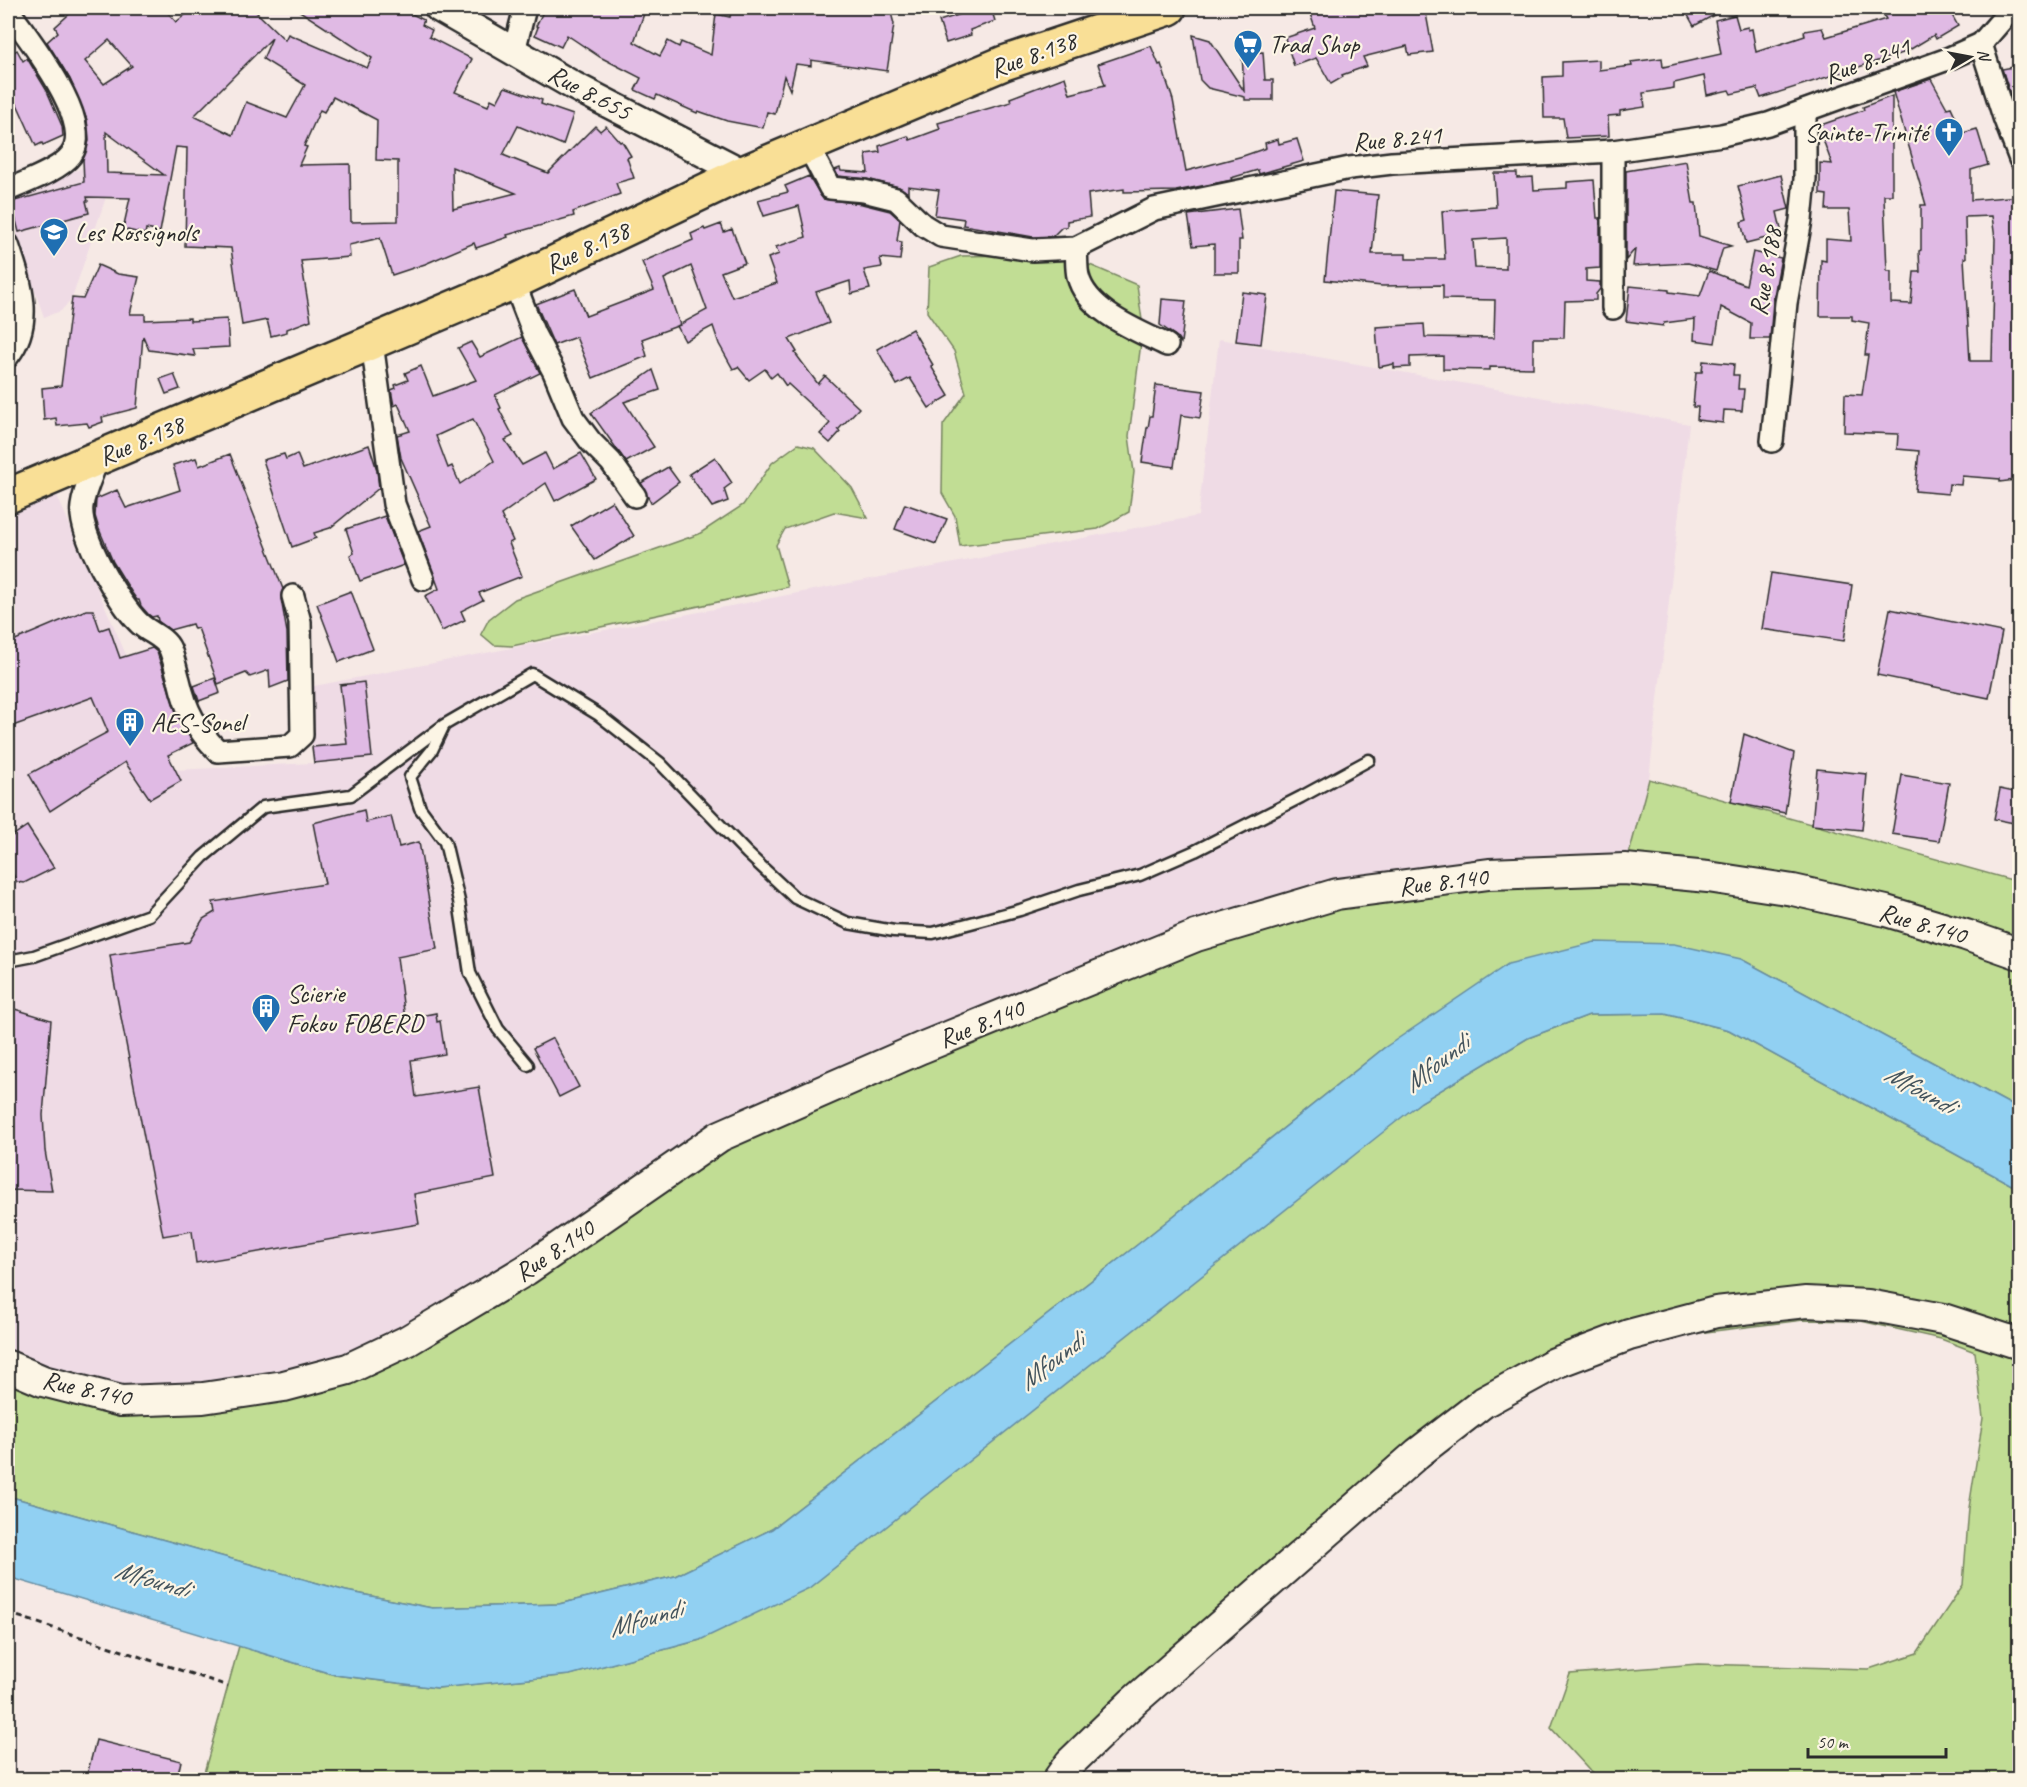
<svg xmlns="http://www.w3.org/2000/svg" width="2027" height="1787" font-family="Caveat,sans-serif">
	<rect width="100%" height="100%" fill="#f6e9e5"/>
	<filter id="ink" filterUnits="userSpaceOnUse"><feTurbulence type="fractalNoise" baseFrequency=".0167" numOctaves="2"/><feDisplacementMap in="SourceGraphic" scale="12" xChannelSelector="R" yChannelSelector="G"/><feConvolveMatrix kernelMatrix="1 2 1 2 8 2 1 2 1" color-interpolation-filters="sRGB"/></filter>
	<g filter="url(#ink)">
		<g fill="#efdbe5">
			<polygon points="83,168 107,168 106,197 72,298 61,311 44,317 8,215 8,200 56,177"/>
			<polygon points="1219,339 1689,424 1649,779 1625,869 348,1369 121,1401 8,1366 8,496 49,477 176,770 313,763 309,687 1198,516"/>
		</g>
		<g fill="#c1dd94" stroke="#768460" stroke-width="1.5">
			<polygon points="1064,254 1137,285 1143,327 1129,436 1134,472 1129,512 1098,529 960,546 955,516 942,493 943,425 966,393 954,351 927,312 929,267 961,256"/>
			<polygon points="798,444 814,448 852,488 868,518 834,512 785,529 776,545 788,587 512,646 494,645 481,634 489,619 515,599 699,534 743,505 772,463"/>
			<polygon points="1649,779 2019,882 2019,1109 1741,959 1384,1048 1137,1245 772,1529 675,1576 559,1604 432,1608 346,1591 8,1496 8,1366 121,1401 348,1369 720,1136 1337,894 1625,869"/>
			<polygon points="1665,1014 1729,1030 2019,1189 2019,1779 1598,1779 1551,1728 1570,1674 1698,1664 1869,1669 1917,1653 1963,1585 1969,1508 1983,1418 1975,1352 1941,1339 1861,1321 1803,1320 1682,1335 1618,1353 1561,1373 1438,1449 1397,1494 1248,1603 1058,1779 202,1780 239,1646 335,1675 437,1688 569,1675 700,1640 1421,1102 1528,1038 1589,1015"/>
		</g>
		<polygon fill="#91d0f2" stroke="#688ea2" stroke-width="1.5" points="1595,942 1674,944 1741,959 2019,1109 2019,1189 1729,1030 1665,1014 1589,1015 1528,1038 1421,1102 809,1588 700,1640 570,1675 437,1688 335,1675 8,1577 8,1496 346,1591 432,1608 559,1604 675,1576 772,1529 1137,1245 1384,1048 1508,964"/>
		<g fill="#e0bae4" stroke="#2b2b2b" stroke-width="1.5" fill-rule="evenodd">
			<path d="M76,8H164L176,22L194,8H252L285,40L288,34L367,68L372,58L295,8H416L412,14L424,20L422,25L432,30L429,37L472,59L455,92L488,106L491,99L497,102L505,87L542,100L541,104L573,115L563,145L518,126L503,155L548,173L595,126L600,131L606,126L620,142L622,141L631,156L627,158L634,178L616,183L620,194L573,212L574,216L507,235L508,237L476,248L474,243L425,264L392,275L380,238L349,245L350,257L301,261L311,320L287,329V332L271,336L267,320L242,325L231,248L185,246L187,148L176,147L160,232L146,229L145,234L123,229L130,198L87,197L88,201H86L89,213L19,232L11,202L84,182L83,159L89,141L87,120L70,79L47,42L58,32L55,27ZM272,38L263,59L305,85L287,118L246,102L233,135L194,116ZM109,40L132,66L104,84L85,61ZM333,97L377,120L376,160L398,161V221L351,222L350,164L299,165L307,147L304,146L320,110L324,112ZM106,132L164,175L107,173ZM452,167L516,193L453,209Z"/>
			<polygon points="545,8 646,8 634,42 660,56 668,41 679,47 681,42 711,55 716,14 730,17 732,8 890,9 894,24 887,71 811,60 811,66 796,64 790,90 784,76 775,114 767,112 763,128 727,121 698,111 697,113 657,95 655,99 635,90 641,78 600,57 567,35 561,47 535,35 538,27 536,26"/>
			<polygon points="973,8 991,8 995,21 970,30 971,35 946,43 939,21 974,10"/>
			<polygon points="1308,8 1352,8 1353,11 1367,8 1425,8 1433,52 1409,55 1407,46 1363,57 1367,66 1342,75 1343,77 1331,84 1316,58 1294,66 1285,38 1315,28"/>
			<polygon points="1684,8 1727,8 1694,26"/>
			<polygon points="1894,8 1948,8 1958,26 1936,39 1934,35 1906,52 1761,98 1757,88 1731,94 1729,90 1707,95 1704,76 1674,83 1674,88 1643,93 1645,107 1620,111 1620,115 1608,116 1609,136 1566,138 1563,118 1544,118 1543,77 1562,76 1562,62 1599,60 1599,70 1632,66 1631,62 1662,58 1663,67 1721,54 1715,20 1735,15 1739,29 1748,27 1748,30 1752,29 1756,52 1805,36 1804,31 1822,28 1826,37 1886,19 1883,14"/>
			<polygon points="1193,35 1210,40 1244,91 1242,53 1263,52 1265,80 1273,80 1273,100 1245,100 1245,97 1208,88 1200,80"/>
			<polygon points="1151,46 1159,65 1161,64 1173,100 1186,171 1243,156 1266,148 1265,143 1278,139 1279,144 1297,139 1304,161 1259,174 1258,170 1231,178 1232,180 1176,191 1124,192 1124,189 1088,194 1090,217 1067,221 1067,227 1062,227 1053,236 1033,237 963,225 964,219 935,215 939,190 908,186 908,193 899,187 867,179 838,176 835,170 840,168 841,171 868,173 866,154 880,152 879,146 908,136 910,140 940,129 938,123 1011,102 1010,98 1065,77 1070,94 1105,85 1098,64"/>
			<polygon points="17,50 23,61 27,58 47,91 62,126 63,136 43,145 42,143 36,146 17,104 8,109 8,56"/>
			<polygon points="2019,66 2019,108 2015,109 2002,69"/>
			<path d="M1931,79L1947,108L1951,107L1963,133L1977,129L1988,165L1971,170V200L2019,196L2017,325H2019V451L2015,480L2000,482V479L1962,476L1961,485L1949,484L1948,494L1915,491L1919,451L1897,449L1898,434L1844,432L1845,394L1862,395L1868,355H1865L1869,323L1852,320V316H1820L1821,260L1826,261V239L1851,241L1849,210H1826L1827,195L1820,194V163L1832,164L1818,126L1864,110L1863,107L1892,96V195H1884V198L1887,271H1891V303L1911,304L1914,272H1920L1919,251L1921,250V205H1926L1893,92ZM1992,216L1995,239L1992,361H1970L1964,258H1966L1965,217Z"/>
			<polygon points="1686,161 1693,203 1696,203 1699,236 1731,246 1723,248 1716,271 1688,263 1633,266 1635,249 1626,260 1626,171"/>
			<path d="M1494,173H1517V178L1533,177L1534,190L1567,188V182L1594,180L1597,218H1600V268L1586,269V281L1600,282V289L1596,294V300L1565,301L1564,338H1533V368L1490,367V370L1443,369V356L1410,357V367L1394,368V364L1379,367L1376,327L1424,324L1425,337L1494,338L1495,300L1443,299V285L1382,286L1325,280L1334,191L1378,195L1372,254H1406V259H1445L1442,211L1496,207ZM1506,238V269L1475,268L1473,240Z"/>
			<polygon points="1781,175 1789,209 1777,212 1782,234 1746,243 1741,222 1747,220 1738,186"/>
			<polygon points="809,176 823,199 862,204 890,211 900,220 897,241 902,242 900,260 880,258 882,267 864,270 870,289 851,294 850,281 816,292 829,323 789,339 797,352 795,353 818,384 825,376 859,408 838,430 837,429 840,432 830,443 820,434 830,423 788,384 786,386 777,373 771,378 765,369 749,380 738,367 733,369 719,344 713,326 685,341 677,326 707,310 691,266 664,279 680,325 642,339 647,356 593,378 576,337 554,345 536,304 575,289 586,316 654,290 642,262 693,240 691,234 704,228 705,230 721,224 724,232 732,229 745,263 721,272 732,297 777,283 768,258 779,254 776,247 806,237 799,206 764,216 758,200 788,192 785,186"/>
			<polygon points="1238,209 1242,240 1239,240 1239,273 1214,273 1214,244 1193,246 1188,215"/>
			<polygon points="1753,252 1781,258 1773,301 1770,339 1750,339 1751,323 1721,307 1715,343 1694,340 1695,319 1664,323 1663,326 1626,321 1630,286 1669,290 1669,292 1700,296 1709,271 1746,285"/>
			<polygon points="98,265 118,274 139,277 130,314 145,314 145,320 190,318 190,321 227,319 229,347 193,349 195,356 149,350 143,336 137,408 102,417 103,422 89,427 87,423 57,426 56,418 44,420 42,388 61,386 72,298 83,299"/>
			<polygon points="1242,292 1267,295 1261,344 1236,341"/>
			<polygon points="1162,299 1186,301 1181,343 1177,337 1160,325"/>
			<polygon points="912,329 933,365 931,366 949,396 929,408 910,378 897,385 877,349"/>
			<path d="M522,337L540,373L495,395L501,408L499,409L513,436L505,440L522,465L545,453L553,469L581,453L596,479L555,501L546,483L501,515L513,541L509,543L522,576L479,593L483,600L461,611L465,620L442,631L425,596L439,589L418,531L431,526L401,458L397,435L410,431L398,404L394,406L391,390L396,388L395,385L408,380L405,373L421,366L433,396L476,380L458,348L471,342L480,357ZM473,419L494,461L460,484L452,466L448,468L436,436Z"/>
			<polygon points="1703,361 1734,364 1733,375 1739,375 1738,389 1744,389 1742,411 1724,410 1723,423 1697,420 1698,407 1693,407 1696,372 1702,372"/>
			<polygon points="653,370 660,390 624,402 654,447 626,462 591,413"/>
			<polygon points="174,374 180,389 166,394 160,379"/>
			<polygon points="1156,385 1204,391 1200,418 1181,415 1174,467 1142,462 1147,428 1148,428 1150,416 1152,416"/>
			<polygon points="369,445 377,470 379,488 330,528 314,533 316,538 292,547 263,460 284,454 286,459 297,454 303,469"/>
			<polygon points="230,454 283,589 281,599 287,632 288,681 270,688 269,670 250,677 246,673 218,684 198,628 194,629 192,624 170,630 158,621 157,616 152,617 148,614 141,606 139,600 137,600 132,593 113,562 99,529 95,516 96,499 117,490 126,508 180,490 173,465 196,458 199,466"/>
			<polygon points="715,457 732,483 724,489 728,501 712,507 689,474"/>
			<polygon points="668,467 679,482 651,503 641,483"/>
			<polygon points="612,501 634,536 595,560 571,526"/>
			<polygon points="905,504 947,519 936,544 895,529"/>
			<polygon points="385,516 404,565 360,581 350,555 354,553 346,529"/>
			<polygon points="1771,573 1852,585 1844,641 1762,629"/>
			<polygon points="351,591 373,649 339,662 317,604"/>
			<polygon points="1890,609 2002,632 1989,698 1877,675"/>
			<polygon points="86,610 93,610 100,630 109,627 120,658 152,648 157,652 177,715 193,743 168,755 181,781 150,799 125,762 50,811 29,774 108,732 93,697 10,727 8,719 8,643"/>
			<polygon points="215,678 220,693 199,701 194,686"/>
			<polygon points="364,682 372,757 314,763 312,747 347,744 340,685"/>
			<polygon points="1744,734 1794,753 1785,813 1731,802"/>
			<polygon points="1817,769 1867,774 1862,830 1812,825"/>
			<polygon points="1902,775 1949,783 1939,841 1892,834"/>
			<polygon points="2000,789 2019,793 2019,824 1994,819"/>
			<polygon points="364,810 366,822 391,816 399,847 419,842 437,949 397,957 405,1019 436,1013 437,1022 440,1021 445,1054 411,1060 416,1097 479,1087 495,1178 414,1194 419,1224 196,1263 192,1231 163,1236 114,981 110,955 189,942 203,919 215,912 213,902 325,884 313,823"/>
			<polygon points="27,826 54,868 24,883 17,882 8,864 8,839"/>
			<polygon points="8,1007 51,1020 43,1115 45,1151 52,1191 8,1190"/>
			<polygon points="553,1038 579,1087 559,1097 533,1048"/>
			<polygon points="96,1740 181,1761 177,1779 86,1779"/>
		</g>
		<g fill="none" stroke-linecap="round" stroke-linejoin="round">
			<g stroke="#2b2b2b" stroke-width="15">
				<g id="service">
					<polyline points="443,727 432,750 410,777 420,808 445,842 459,901 470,973 498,1029 528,1065"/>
					<polyline points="8,961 34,956 149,915 203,857 263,807 351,795 444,725 532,674 599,715 660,763 747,853 795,898 848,923 894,931 933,933 1020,910 1079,890 1140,875 1195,851 1301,797 1369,760"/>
				</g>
			</g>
			<g stroke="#2b2b2b" stroke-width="26">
				<g id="minor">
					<path d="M8,13L14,18C33,45 95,123 71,155C60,170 25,182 8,190"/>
					<polyline points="1981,44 2004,117 2020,159"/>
					<polyline points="514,51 525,8"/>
					<polyline points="808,146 830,188 864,191 896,199 923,225 941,236 1032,250 1076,248 1154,209 1350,168 1392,163 1613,151 1722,135 1768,124 1945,60 1981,44 2012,8"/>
					<path d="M8,245C20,281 35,322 8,356"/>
					<path d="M1076,248C1077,257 1076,268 1078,276C1086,311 1138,331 1167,345"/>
					<polyline points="514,282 534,334 554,372 573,418 591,442 611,462 635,496"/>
					<polyline points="1613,308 1613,151"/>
					<polyline points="372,343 394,504 423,579"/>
					<polyline points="1772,441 1786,303 1801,220 1805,179 1805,111"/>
					<path d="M98,458C93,473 84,490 82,506C78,534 119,604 139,623C149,633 165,637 170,649C174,659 176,670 179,680C186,711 196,729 218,751L290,746L302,735L300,622L293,596"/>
				</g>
			</g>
			<g stroke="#2b2b2b" stroke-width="32">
				<polyline id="tertiary" points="439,8 574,86 743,173"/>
			</g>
			<g stroke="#2b2b2b" stroke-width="34">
				<g id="secondary">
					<polyline points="8,1366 43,1381 121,1401 203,1398 284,1386 348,1369 407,1341 526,1270 720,1136 921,1048 1196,936 1337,894 1489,874 1625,869 1708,877 1793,890 1886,911 1966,935 2020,954"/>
					<polyline points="1058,1780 1070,1763 1133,1702 1418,1453 1484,1402 1555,1363 1629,1335 1716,1312 1806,1302 1868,1305 1943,1319 2020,1344"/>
				</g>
			</g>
			<g stroke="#2b2b2b" stroke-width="38">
				<polyline id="primary" points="8,496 514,282 743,173 1004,63 1169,8"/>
			</g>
			<polyline stroke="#2b2b2b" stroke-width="3" stroke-dasharray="6 4.5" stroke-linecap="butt" points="8,1613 228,1686"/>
			<use href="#service" stroke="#fcf5e5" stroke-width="10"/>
			<use href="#minor" stroke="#fcf5e5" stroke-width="21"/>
			<use href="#tertiary" stroke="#fcf5e5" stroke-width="27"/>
			<use href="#secondary" stroke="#fcf5e5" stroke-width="30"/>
			<use href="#primary" stroke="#f9df96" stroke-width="33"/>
		</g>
	</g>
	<defs>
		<g id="supermarket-pin" transform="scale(1.5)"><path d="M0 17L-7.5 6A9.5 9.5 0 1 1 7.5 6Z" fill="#1f6fb2" stroke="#fcf5e5"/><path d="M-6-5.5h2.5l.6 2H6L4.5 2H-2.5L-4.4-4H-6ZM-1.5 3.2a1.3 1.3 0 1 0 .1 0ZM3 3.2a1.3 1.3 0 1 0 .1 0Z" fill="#fff"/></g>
		<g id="church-pin" transform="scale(1.5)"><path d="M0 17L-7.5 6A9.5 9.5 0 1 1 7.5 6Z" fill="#1f6fb2" stroke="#fcf5e5"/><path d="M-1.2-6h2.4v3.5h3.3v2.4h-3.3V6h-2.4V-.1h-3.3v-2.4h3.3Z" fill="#fff"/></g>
		<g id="school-pin" transform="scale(1.5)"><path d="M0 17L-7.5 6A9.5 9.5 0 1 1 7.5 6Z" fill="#1f6fb2" stroke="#fcf5e5"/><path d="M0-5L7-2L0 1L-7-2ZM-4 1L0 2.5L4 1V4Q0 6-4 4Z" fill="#fff"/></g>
		<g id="building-pin" transform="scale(1.5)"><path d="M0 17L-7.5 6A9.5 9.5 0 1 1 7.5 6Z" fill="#1f6fb2" stroke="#fcf5e5"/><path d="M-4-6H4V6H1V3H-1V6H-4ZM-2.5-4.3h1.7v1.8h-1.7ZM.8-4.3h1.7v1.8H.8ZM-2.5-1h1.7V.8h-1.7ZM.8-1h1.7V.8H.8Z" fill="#fff"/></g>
	</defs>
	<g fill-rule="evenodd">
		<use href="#supermarket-pin" x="1248" y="44"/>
		<use href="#church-pin" x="1949" y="132"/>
		<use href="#school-pin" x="54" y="232"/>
		<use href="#building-pin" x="130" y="722"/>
		<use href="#building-pin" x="266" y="1008"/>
	</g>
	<g text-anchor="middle" stroke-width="4.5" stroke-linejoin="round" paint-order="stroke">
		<g font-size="26" fill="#2b2b2b" stroke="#fcf5e5" text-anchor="start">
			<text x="1269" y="53">Trad Shop</text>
			<text x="1928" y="141" text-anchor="end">Sainte-Trinité</text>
			<text x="75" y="241">Les Rossignols</text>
			<text x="151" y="731">AES-Sonel</text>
			<text x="287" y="1002">Scierie<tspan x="287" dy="30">Fokou FOBERD</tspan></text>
		</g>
		<g font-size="26" fill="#2b2b2b" stroke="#fcf5e5">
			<text transform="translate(1033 54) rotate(-20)" y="9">Rue 8.138</text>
			<text transform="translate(1867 60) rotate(-20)" y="9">Rue 8.241</text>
			<text transform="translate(590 92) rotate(28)" y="9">Rue 8.655</text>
			<text transform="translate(1397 138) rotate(-5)" y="9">Rue 8.241</text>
			<text transform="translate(587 247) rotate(-25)" y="9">Rue 8.138</text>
			<text transform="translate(1765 271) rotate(-80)" y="9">Rue 8.188</text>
			<text transform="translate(141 440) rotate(-23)" y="9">Rue 8.138</text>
			<text transform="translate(1443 881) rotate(-7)" y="9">Rue 8.140</text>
			<text transform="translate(1923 923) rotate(16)" y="9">Rue 8.140</text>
			<text transform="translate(981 1023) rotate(-22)" y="9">Rue 8.140</text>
			<text transform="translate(554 1250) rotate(-34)" y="9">Rue 8.140</text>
			<text transform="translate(87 1388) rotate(12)" y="9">Rue 8.140</text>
		</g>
		<g font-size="27" font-style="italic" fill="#44545d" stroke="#fcf5e5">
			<text transform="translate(1436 1063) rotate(-38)" y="9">Mfoundi</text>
			<text transform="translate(1920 1089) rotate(29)" y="9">Mfoundi</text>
			<text transform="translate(1051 1361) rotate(-38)" y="9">Mfoundi</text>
			<text transform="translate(152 1579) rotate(16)" y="9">Mfoundi</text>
			<text transform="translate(645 1618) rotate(-16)" y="9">Mfoundi</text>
		</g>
	</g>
	<rect width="2027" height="1787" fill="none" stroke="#fcf5e5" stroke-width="30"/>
	<rect x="15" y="15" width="1997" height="1757" fill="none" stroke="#2b2b2b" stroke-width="2" filter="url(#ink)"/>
	<g transform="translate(1970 57) rotate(80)" stroke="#fcf5e5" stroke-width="4.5" paint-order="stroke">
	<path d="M0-4.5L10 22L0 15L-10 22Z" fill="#2b2b2b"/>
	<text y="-9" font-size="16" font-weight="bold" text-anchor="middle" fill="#2b2b2b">N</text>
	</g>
	<path d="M1808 1748v9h138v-9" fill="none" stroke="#2b2b2b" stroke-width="3"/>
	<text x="1817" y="1748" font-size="18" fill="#2b2b2b" stroke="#fcf5e5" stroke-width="4.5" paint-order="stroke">50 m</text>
</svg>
